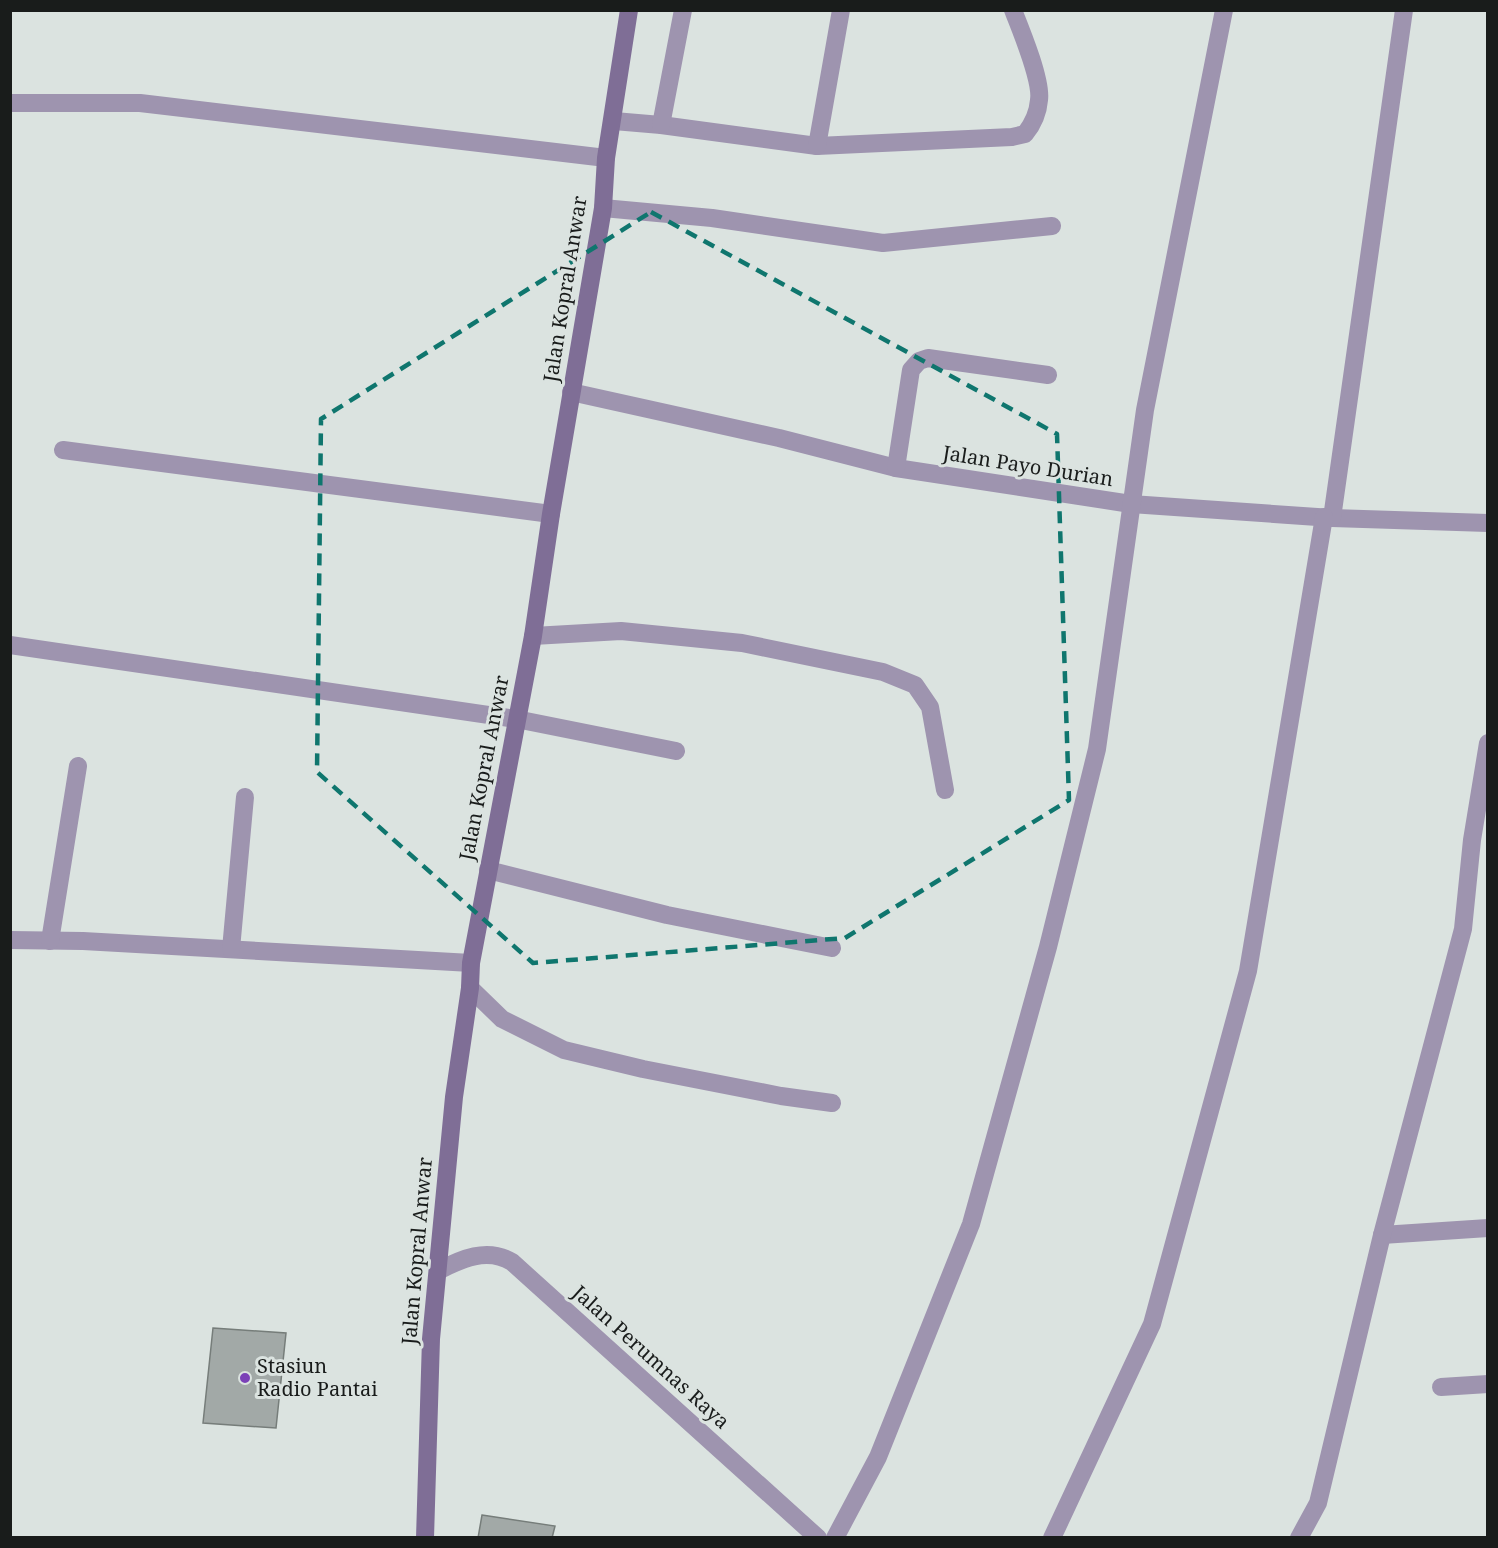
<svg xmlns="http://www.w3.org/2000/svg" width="1498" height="1548" font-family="'Noto Serif',serif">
	<rect width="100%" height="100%" fill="#dbe3e0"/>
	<g fill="#a2a9a7" stroke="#767d7a" stroke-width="1.5">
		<polygon points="213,1328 286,1333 276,1428 203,1423"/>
		<polygon points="482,1515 555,1526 552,1538 478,1538"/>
	</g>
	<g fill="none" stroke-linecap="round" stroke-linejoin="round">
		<g stroke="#9e94af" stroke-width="18">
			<polyline points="10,103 140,103 606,158"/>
			<path d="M614,121L661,125L817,146L1012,137L1025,134C1033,124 1038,113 1039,100C1042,81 1021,30 1013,10"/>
			<polyline points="661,125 683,10"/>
			<polyline points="817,146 841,10"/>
			<polyline points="603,208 712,218 883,243 1052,226"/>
			<polyline points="571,392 779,438 896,468 1131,504 1332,518 1488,523"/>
			<polyline points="63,450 551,514"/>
			<polyline points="896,468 911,370 919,361 928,358 1048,375"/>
			<polyline points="1332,518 1404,10"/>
			<polyline points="533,636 621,631 742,643 883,672 915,685 930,707 945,790"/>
			<polyline points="10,645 516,719 676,751"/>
			<polyline points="488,870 667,915 832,948"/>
			<polyline points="10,940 83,941 471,963"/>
			<polyline points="50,941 78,766"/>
			<polyline points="231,949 245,797"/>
			<polyline points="470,988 502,1019 564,1050 643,1069 781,1096 832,1103"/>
			<polyline points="1382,1235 1488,1228"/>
			<path d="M438,1271C461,1259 487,1247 512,1262L818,1538"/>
			<polyline points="1441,1387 1488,1384"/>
			<polyline points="835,1538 878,1457 971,1224 1048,947 1097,749 1145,410 1224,10"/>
			<polyline points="1052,1538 1152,1324 1248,971 1324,517"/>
			<polyline points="1299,1538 1318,1503 1382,1235 1463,929 1472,840 1488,743"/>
		</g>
		<polyline stroke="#7f6e96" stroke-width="18" points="425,1538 431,1339 454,1097 470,988 471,963 533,636 551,514 603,208 606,158 629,10"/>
	</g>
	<path fill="none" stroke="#0f766e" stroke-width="4.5" stroke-dasharray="12 8" stroke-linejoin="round" d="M651,212L1057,434L1069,800L845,938L533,963L317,772L321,419Z"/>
	<circle fill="#7b41b7" stroke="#dbe3e0" stroke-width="2" cx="245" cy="1378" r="6"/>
	<g text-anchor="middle" stroke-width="6" stroke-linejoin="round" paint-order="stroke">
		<g font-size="20" fill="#191c1b" stroke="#dbe3e0">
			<text transform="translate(565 289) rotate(-81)" y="7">Jalan Kopral Anwar</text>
			<text transform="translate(1028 466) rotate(9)" y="7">Jalan Payo Durian</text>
			<text transform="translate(484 768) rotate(-79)" y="7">Jalan Kopral Anwar</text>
			<text transform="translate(417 1251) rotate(-85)" y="7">Jalan Kopral Anwar</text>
			<text transform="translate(651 1357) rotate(42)" y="7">Jalan Perumnas Raya</text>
		</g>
		<g font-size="20" fill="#191c1b" stroke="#dbe3e0" text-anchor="start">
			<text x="257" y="1373">Stasiun<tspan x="257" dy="23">Radio Pantai</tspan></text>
		</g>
	</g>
	<rect width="1498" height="1548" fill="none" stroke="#191c1b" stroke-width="24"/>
</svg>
